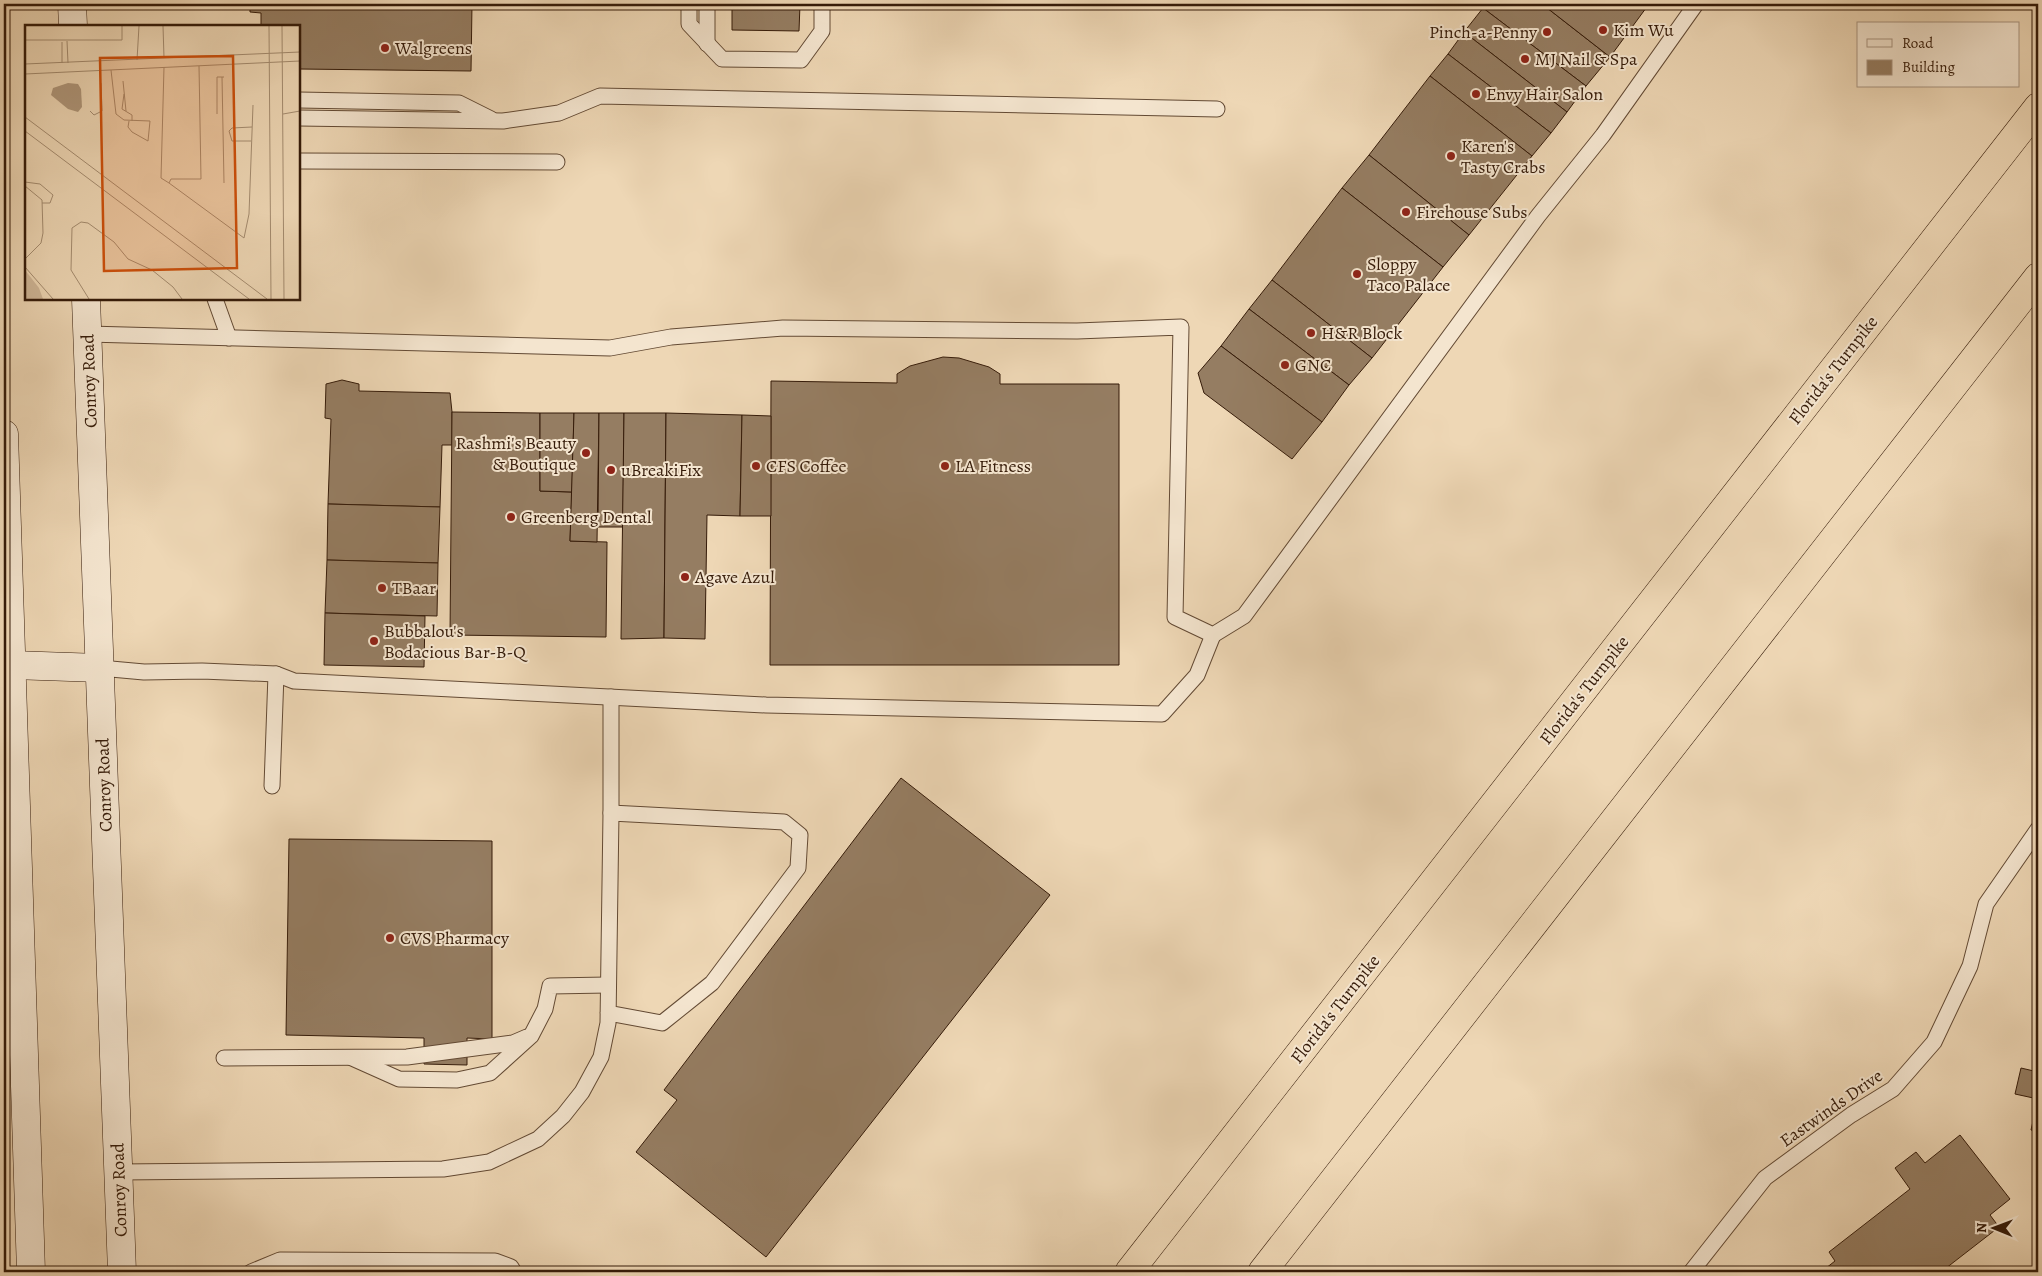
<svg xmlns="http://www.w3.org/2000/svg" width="2042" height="1276" font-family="Alegreya,serif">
	<rect width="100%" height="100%" fill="#eed7b5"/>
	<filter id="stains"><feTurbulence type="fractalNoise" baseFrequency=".004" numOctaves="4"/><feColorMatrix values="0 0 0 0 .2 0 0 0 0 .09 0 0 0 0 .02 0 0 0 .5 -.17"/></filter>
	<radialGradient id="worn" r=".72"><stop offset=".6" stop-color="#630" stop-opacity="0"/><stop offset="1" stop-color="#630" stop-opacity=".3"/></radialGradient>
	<g fill="#957d62" stroke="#351b09">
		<polygon points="250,4 472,4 471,71 299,69 299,26 261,26 261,13 250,12"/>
		<polygon points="732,4 800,4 799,31 732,30"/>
		<polygon points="1486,4 1542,4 1610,57 1586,86 1483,8"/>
		<polygon points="1542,4 1649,4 1610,57"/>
		<polygon points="1483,8 1586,86 1567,112 1464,32"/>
		<polygon points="1464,32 1567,112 1551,133 1448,54"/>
		<polygon points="1448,54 1551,133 1532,156 1430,76"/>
		<polygon points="1430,76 1532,156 1469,235 1369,155"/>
		<polygon points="1369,155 1469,235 1443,267 1342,188"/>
		<polygon points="1342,188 1443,267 1372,358 1272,280"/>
		<polygon points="1272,280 1372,358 1349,385 1249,309"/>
		<polygon points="1249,309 1349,385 1322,422 1221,346"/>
		<polygon points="1221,346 1322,422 1292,459 1204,393 1198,373"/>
		<polygon points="943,357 959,358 989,367 1000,374 1000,384 1119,384 1119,665 770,665 771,381 897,383 897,374 910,366"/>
		<polygon points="342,380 359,384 359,391 450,393 452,412 452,445 442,445 440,507 328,504 331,419 325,418 326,384"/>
		<polygon points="452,412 540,413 540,491 572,492 570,541 607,542 606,637 450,635"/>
		<polygon points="540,413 574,413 572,492 540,491"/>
		<polygon points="574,413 599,413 597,542 570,541"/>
		<polygon points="599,413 624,413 623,527 598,527"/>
		<polygon points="624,413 666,413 664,638 621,639"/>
		<polygon points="666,413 742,415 740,516 707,515 705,639 664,638"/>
		<polygon points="742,415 771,416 771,516 740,516"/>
		<polygon points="328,504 440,507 438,563 327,560"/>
		<polygon points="327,560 438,563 437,616 325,613"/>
		<polygon points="325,613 425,616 424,667 324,665"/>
		<polygon points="901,778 1050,895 766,1257 636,1152 677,1100 664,1090"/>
		<polygon points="289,839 492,841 492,1039 467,1038 467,1065 424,1064 424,1038 286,1035"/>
		<polygon points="2021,1068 2038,1072 2038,1099 2015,1094"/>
		<polygon points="2038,1099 2038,1132 2031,1130"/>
		<polygon points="1960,1135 2010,1199 1990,1215 1999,1227 1941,1272 1821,1272 1835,1261 1829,1252 1910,1189 1895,1168 1916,1152 1925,1163"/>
		<rect x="340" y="1264" width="22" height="8"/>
	</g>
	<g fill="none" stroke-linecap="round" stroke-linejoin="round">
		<g stroke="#634a34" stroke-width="17">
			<g id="lane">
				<polyline points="689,4 689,24 722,59 801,60 822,31 822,4"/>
				<polyline points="707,44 707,4"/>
				<polyline points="299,100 459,103 491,119"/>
				<polyline points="299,118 503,121 559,113 600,96 1217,109"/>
				<polyline points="299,161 557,162"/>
				<polyline points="215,299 229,338"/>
				<polyline points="88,334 610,348 671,337 783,328 1077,331 1181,327 1175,617 1213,635 1244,616 1538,216 1603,135 1696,4"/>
				<polyline points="100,668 144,672 202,671 276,674 294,681 766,705 1162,714 1197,675 1213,635"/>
				<polyline points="611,697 611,813"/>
				<polyline points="272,786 276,674"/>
				<polyline points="224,1058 407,1057 513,1043 527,1037"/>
				<polyline points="352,1058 399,1079 457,1080 490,1073 531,1036 545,1009 550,986 608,985"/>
				<polyline points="119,1172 443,1169 489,1162 538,1139 563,1116 582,1092 601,1057 608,1023 611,813 784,822 800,835 798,868 712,983 662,1023 608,1013"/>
				<polyline points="251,1272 280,1260 495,1261 511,1267 514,1272"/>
				<polyline points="1691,1272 1765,1178 1851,1115 1893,1089 1934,1042 1970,966 1986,904 2038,829"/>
			</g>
		</g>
		<g stroke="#351b09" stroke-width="29">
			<g id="secondary">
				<polyline points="72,4 73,26"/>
				<polyline points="86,299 122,1272"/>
				<polyline points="4,434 31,1272"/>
				<polyline points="12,665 100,668"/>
			</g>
		</g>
		<g stroke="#351b09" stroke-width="29">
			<g id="highway">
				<polyline points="1129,1272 2038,107"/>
				<polyline points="1262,1272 2038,277"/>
			</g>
		</g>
		<use href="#lane" stroke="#f4e5cf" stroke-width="15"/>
		<use href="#secondary" stroke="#f4e5cf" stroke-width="28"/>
		<use href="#highway" stroke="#eed7b5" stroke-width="28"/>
	</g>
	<g fill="#8f2418" stroke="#f4e5cf" stroke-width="2">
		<circle cx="1603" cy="30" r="5"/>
		<circle cx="1547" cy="32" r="5"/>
		<circle cx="385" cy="48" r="5"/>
		<circle cx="1525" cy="59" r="5"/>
		<circle cx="1476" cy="94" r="5"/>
		<circle cx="1451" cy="156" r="5"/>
		<circle cx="1406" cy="212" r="5"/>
		<circle cx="1357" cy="274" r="5"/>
		<circle cx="1311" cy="333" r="5"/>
		<circle cx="1285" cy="365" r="5"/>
		<circle cx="586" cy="453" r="5"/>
		<circle cx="756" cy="466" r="5"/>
		<circle cx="945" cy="466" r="5"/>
		<circle cx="611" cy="470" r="5"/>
		<circle cx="511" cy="517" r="5"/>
		<circle cx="685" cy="577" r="5"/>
		<circle cx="382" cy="588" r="5"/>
		<circle cx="374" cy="641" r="5"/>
		<circle cx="390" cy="938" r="5"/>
	</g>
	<g text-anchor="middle" stroke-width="4" stroke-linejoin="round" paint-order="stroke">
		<g font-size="18" fill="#351b09" stroke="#f4e5cf" text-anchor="start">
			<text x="1613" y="36">Kim Wu</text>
			<text x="1537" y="38" text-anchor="end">Pinch-a-Penny</text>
			<text x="395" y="54">Walgreens</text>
			<text x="1535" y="65">MJ Nail &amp; Spa</text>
			<text x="1486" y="100">Envy Hair Salon</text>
			<text x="1461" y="152">Karen's<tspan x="1461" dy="21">Tasty Crabs</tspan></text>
			<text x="1416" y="218">Firehouse Subs</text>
			<text x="1367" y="270">Sloppy<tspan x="1367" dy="21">Taco Palace</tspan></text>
			<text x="1321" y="339">H&amp;R Block</text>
			<text x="1295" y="371">GNC</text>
			<text x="576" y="449" text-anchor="end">Rashmi's Beauty<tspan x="576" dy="21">&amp; Boutique</tspan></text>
			<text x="766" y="472">CFS Coffee</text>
			<text x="955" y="472">LA Fitness</text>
			<text x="621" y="476">uBreakiFix</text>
			<text x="521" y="523">Greenberg Dental</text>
			<text x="695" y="583">Agave Azul</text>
			<text x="392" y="594">TBaar</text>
			<text x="384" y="637">Bubbalou's<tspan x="384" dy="21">Bodacious Bar-B-Q</tspan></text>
			<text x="400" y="944">CVS Pharmacy</text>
		</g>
		<g font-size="18" fill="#351b09" stroke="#f4e5cf">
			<text transform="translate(1833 370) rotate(-52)" y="6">Florida's Turnpike</text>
			<text transform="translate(89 381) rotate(-92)" y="6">Conroy Road</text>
			<text transform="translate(1584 690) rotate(-52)" y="6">Florida's Turnpike</text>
			<text transform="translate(104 785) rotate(-92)" y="6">Conroy Road</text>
			<text transform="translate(1335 1009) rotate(-52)" y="6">Florida's Turnpike</text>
			<text transform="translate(1831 1108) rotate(-35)" y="6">Eastwinds Drive</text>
			<text transform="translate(119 1190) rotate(-92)" y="6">Conroy Road</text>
		</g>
	</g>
	<g transform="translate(25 25)">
		<rect width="275" height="275" fill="#eed7b5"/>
		<path d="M0,245L14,263L18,274H0Z" fill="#cfb798"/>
		<path d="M43,58L53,59L56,64L57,82L53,87L43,84L26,70L28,63Z" fill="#af977b"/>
		<path fill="none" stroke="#a48c70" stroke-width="1" d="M138,1L139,33M244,1L246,274M257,1L259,274M0,15H97V1M42,16L43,38M37,17V38M112,35L114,1M0,39L275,27M174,41L176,154H146L144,158L219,213L224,189L228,80M139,42L136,153L144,158M86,45L91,89L99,95L125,96L123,116L107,107L103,102L104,96M0,49L275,36M197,52L199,158M98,56L101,86M99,69L97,84L107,90V96M65,86L69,90L77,86L76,58M192,89V52H199M258,89L275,86M0,92L242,274M0,106L224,274M226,116H207L204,106L207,103L227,102M0,157L15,159L28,170L25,178H17M0,161L17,175L18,208L16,218L0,234M0,242L28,274M64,274L46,245L47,203L56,197L63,198L89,217L103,234L127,245L148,262L157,274"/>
		<path fill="#cd500c" fill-opacity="0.15" stroke="#cd500c" stroke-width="2.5" d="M208,31L212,243L79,246L75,33Z"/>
		<rect width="275" height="275" fill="none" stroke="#351b09" stroke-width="2.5"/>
	</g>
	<rect width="2042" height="1276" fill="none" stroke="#eed7b5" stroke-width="20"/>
	<rect x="5" y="5" width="2032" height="1266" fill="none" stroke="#351b09" stroke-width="2.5"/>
	<rect x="10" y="10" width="2022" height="1256" fill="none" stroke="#351b09"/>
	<rect x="1857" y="22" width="162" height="65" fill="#f4e5cf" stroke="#a89480"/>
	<rect x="1867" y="39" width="25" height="8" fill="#f4e5cf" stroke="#a89480"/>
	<text x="1902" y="48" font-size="15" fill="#351b09">Road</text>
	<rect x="1867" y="60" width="25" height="15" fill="#957d62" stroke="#a89480"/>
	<text x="1902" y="72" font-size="15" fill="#351b09">Building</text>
	<g transform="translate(1994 1228) rotate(271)" stroke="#f4e5cf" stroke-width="4" paint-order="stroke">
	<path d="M0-4L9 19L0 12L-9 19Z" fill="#351b09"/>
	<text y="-8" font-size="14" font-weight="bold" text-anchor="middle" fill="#351b09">N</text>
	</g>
	<rect width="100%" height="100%" filter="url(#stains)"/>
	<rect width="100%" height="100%" fill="url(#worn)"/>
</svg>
